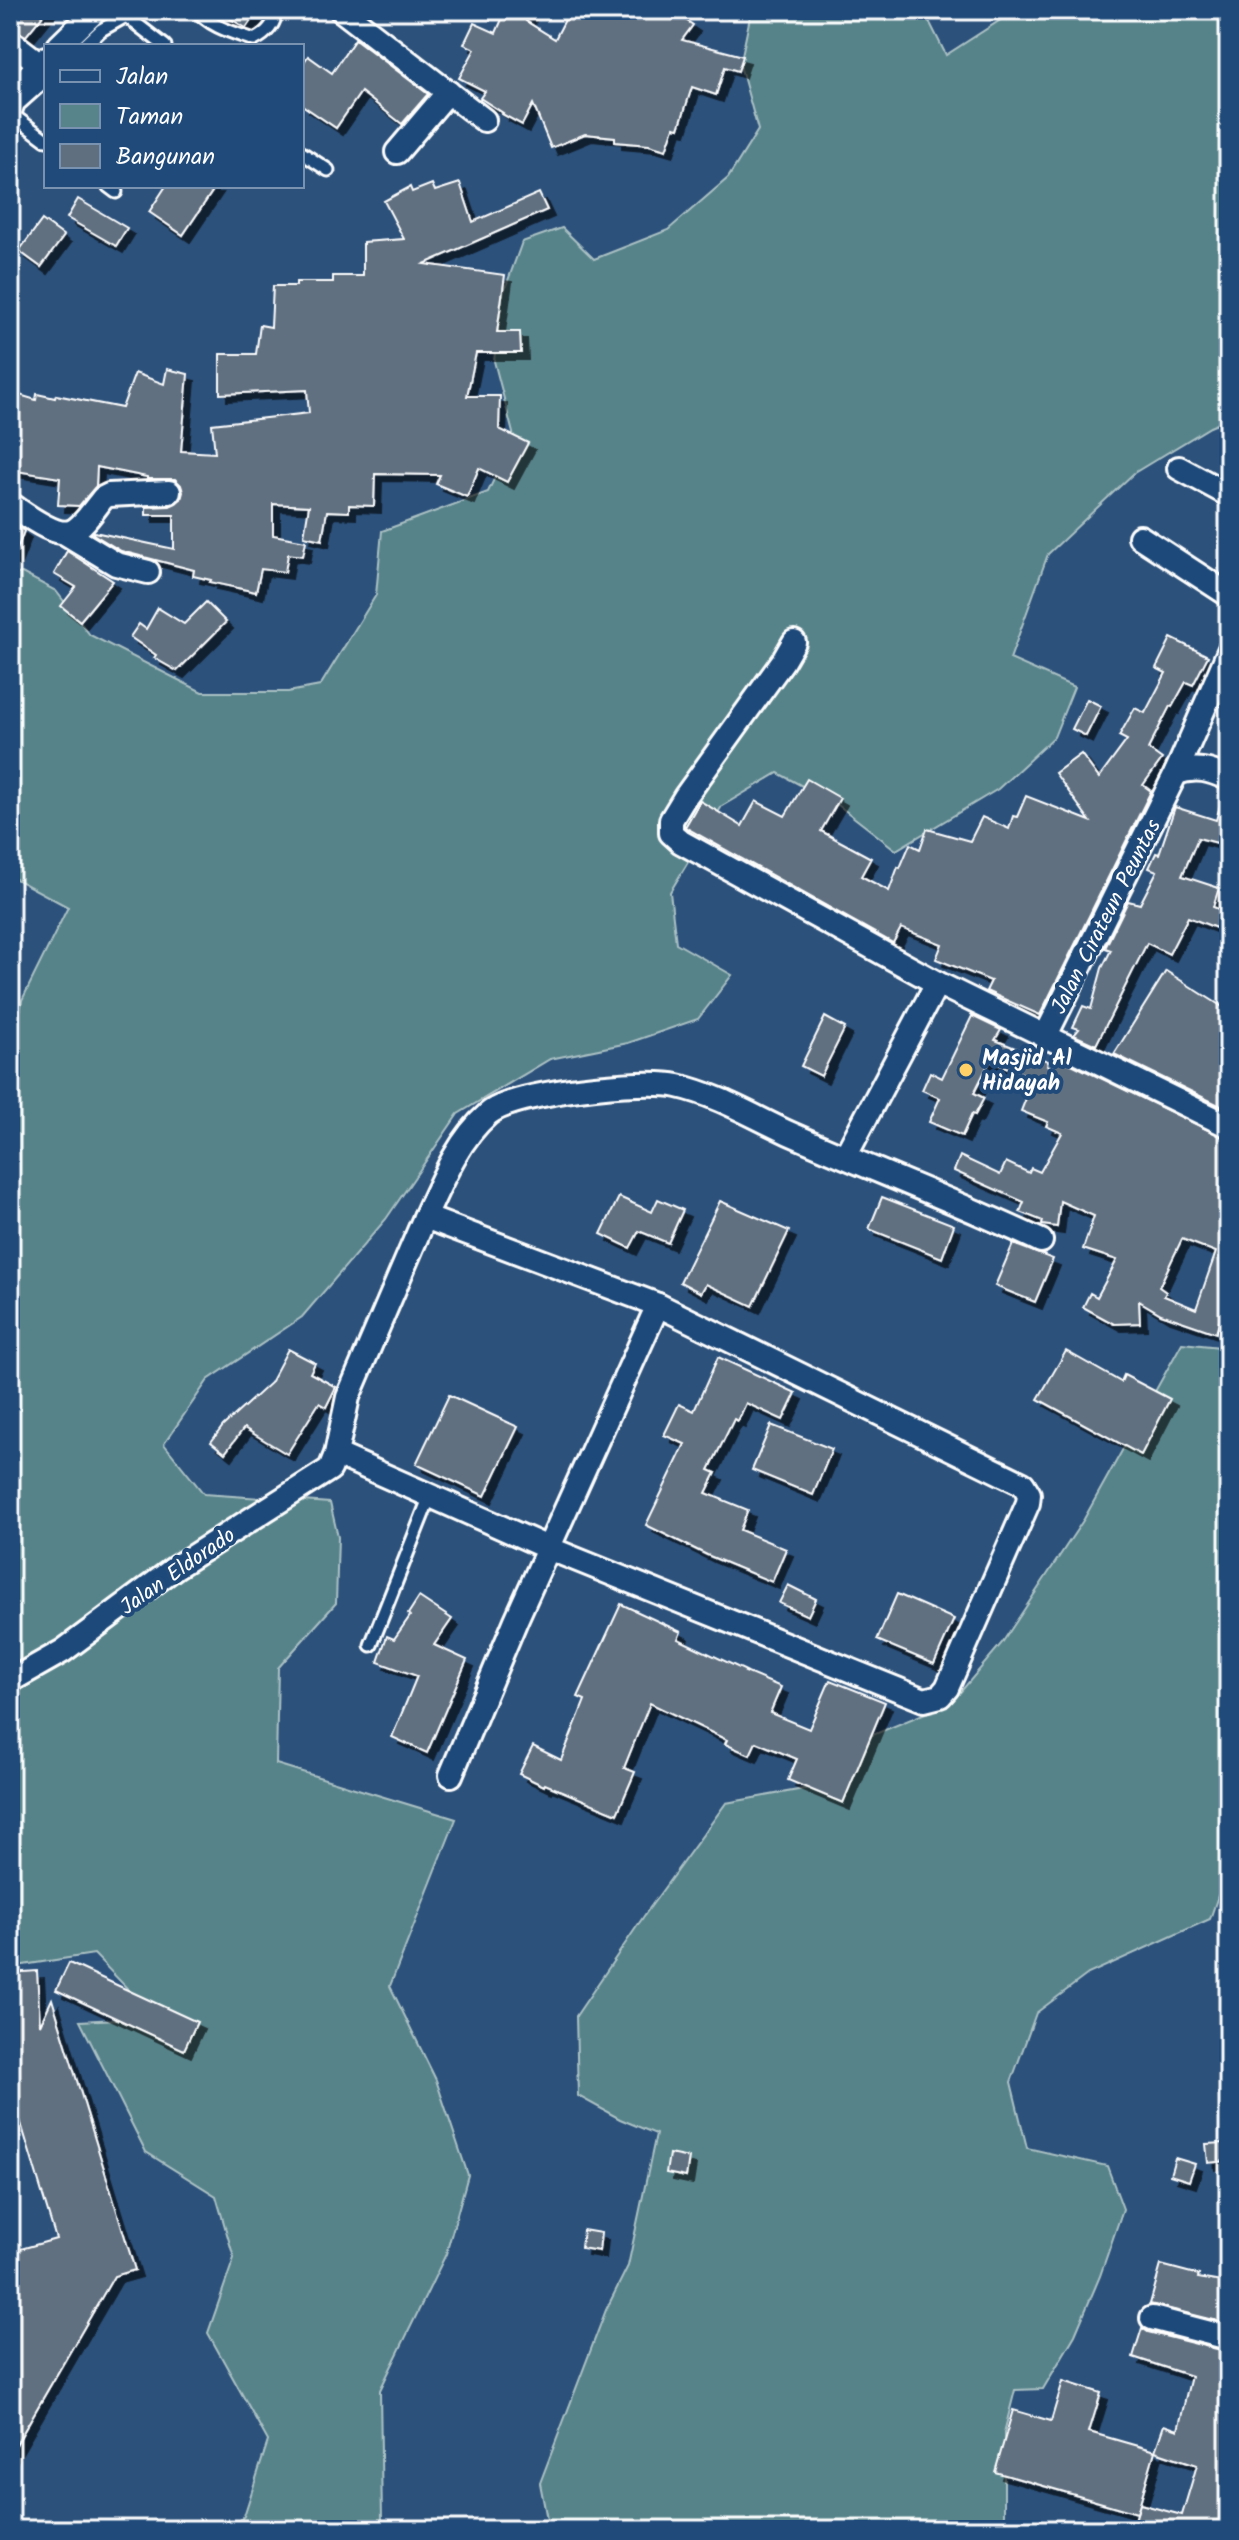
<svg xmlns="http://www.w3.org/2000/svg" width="1239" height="2540" font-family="Kalam,sans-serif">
	<defs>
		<filter id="shadow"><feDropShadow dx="7" dy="7" stdDeviation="0" flood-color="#0009"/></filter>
	</defs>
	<rect width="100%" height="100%" fill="#2c517b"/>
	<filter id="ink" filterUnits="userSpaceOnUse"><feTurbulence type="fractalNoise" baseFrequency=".0125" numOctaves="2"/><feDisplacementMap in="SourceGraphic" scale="16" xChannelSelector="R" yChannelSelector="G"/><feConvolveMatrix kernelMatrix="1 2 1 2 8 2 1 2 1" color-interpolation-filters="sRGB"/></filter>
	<g filter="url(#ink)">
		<g fill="#57838a" stroke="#abc1c4" stroke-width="2">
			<polygon points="756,10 930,10 926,15 946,55 1016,10 1229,10 1229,419 1210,427 1134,473 1048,554 1010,659 1074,687 1054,737 998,789 896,850 838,805 778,773 722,806 670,892 676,943 732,975 698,1019 628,1043 550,1059 458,1114 386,1219 302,1317 208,1380 164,1444 204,1494 330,1503 338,1537 336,1603 278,1668 276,1764 456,1819 390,1986 436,2080 468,2175 446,2254 380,2390 382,2520 395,2530 231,2530 244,2516 268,2441 208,2333 234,2258 216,2196 146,2152 80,2021 155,2017 94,1954 10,1967 10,1070 22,1000 68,907 10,876 10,575 22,573 56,591 90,635 202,692 288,692 320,686 376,595 382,531 488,492 514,437 494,361 502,297 522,242 562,228 594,259 668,230 728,178 758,130 740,65 750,17"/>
			<polygon points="1182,1343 1229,1348 1229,1864 1210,1919 1088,1974 1036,2013 1011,2082 1027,2148 1107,2166 1123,2209 1100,2276 1075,2335 1043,2389 1015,2390 1004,2433 1004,2517 1013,2530 549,2530 540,2483 606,2310 628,2266 656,2134 620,2119 578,2096 576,2016 646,1913 726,1803 820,1786 856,1742 952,1702 1002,1643 1084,1519"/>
		</g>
		<g fill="#606f80" stroke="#fff" stroke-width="2" fill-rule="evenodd" filter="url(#shadow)">
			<polygon points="10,10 47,10 26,36 10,27"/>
			<polygon points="216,10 258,10 246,28"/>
			<polygon points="506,10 531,10 526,21 555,39 570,10 671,10 693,25 682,40 743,56 738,71 725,67 716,95 692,87 679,128 674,127 666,150 649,145 615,142 615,137 585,134 551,148 533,104 522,125 502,114 503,113 480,98 485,91 459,78 475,49 464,44 474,23 496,33"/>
			<polygon points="355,39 428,94 402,124 361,92 336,128 302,105 302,65 308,56 332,73"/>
			<polygon points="460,183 473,222 539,193 547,210 424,264 505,275 497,332 520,332 521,353 476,353 467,396 500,396 499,429 528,443 507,482 479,468 467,497 436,484 440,475 375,474 374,506 349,505 349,512 327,511 322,540 304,536 309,506 273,504 273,535 306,541 303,556 288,554 285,572 261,569 256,592 210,582 211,580 193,576 194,570 121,551 93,534 94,532 174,549 174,515 146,515 146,507 170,506 181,499 183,492 181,485 175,479 147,479 147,477 97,467 96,486 79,506 58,505 60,478 10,470 10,392 36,400 37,394 55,398 56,395 122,408 135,373 164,384 167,369 188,374 181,451 215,453 212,424 309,413 307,390 220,394 220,354 256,354 260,325 271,327 273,286 296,286 296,282 333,282 333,276 363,276 363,242 404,239 384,201 410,187 412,192 432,184 435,191"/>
			<polygon points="166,186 216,186 183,235 149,212"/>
			<polygon points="78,199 127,228 116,246 67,218"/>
			<polygon points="42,220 64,236 41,267 19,251"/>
			<polygon points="10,521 24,531 11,565 10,564"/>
			<polygon points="67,551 113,581 80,621 61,606 76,587 54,574"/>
			<polygon points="206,602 226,622 177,671 154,658 156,655 130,637 139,624 146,629 158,608 184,624"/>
			<polygon points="1171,638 1208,656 1193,685 1186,682 1172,707 1170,706 1148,749 1162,759 1143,785 1151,791 1040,1015 986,991 991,981 936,959 942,944 901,928 893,943 685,827 700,801 742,826 756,801 785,816 807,779 840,798 821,831 871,858 861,876 889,891 898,867 900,868 910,844 920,849 927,829 970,841 982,817 1009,829 1013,816 1017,817 1026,796 1090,821 1055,773 1081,754 1099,778 1127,740 1119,736 1135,708 1145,713 1166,673 1156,668"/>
			<polygon points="1087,699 1101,706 1086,736 1072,729"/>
			<polygon points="1224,792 1229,793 1229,846 1198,838 1182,876 1219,888 1213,907 1229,913 1229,933 1188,917 1169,954 1147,943 1096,1045 1074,1035 1079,1029 1073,1027 1083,1006 1091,1009 1102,968 1111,950 1105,948 1128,901 1140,904 1157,871 1149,868 1156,853 1159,854 1175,807 1216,820"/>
			<polygon points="1166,971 1229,1011 1229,1110 1114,1054"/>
			<path d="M972,1016L1001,1030L995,1040L1048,1061L1047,1065L1052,1067L1057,1057L1229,1140V1289L1216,1333L1161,1314L1139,1301L1140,1323L1114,1324L1083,1307L1090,1293L1097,1297L1117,1260L1083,1249L1094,1216L1060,1201L1057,1227L1042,1225L1043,1221L1020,1212L1024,1202L954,1171L960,1156L1000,1175L1006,1162L1029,1173L1031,1168L1040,1172L1062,1133L1046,1126L1048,1122L1021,1111L1034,1078L990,1061L974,1093L984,1098L975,1115L972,1114L962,1136L929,1122L940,1098L922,1090L930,1072L942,1078ZM1182,1239L1216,1252L1196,1309L1164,1296L1166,1292L1159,1287Z"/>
			<polygon points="825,1017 845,1028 821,1076 801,1066"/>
			<polygon points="619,1197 652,1212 658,1199 683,1210 668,1243 639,1231 630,1248 601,1234"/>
			<polygon points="882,1197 954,1225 942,1258 869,1229"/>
			<polygon points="720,1201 789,1231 753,1306 706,1284 701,1293 680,1282"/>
			<polygon points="1013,1244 1053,1259 1035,1302 995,1286"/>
			<polygon points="288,1349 315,1363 310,1373 336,1387 326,1407 319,1403 287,1454 244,1428 225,1453 211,1442 223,1426 270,1383"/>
			<polygon points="1066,1351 1121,1382 1124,1375 1170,1399 1141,1455 1038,1399"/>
			<polygon points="718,1357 796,1393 783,1420 746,1403 738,1421 734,1419 709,1470 716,1473 706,1493 748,1510 740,1530 786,1549 772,1582 707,1555 646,1525 685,1444 664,1435 679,1404 694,1411"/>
			<polygon points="449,1395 518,1427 485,1496 416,1464"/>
			<polygon points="771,1425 832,1449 813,1495 752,1470"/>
			<polygon points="788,1585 816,1599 808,1616 779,1603"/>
			<polygon points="897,1594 954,1619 934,1664 877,1640"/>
			<polygon points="419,1597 452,1619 434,1645 467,1660 427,1753 392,1737 417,1676 378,1662 387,1636 394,1639 410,1616 408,1614"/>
			<polygon points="621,1604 681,1632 678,1639 746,1671 745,1672 781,1687 770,1713 809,1729 830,1680 885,1702 843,1803 788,1780 797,1759 756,1742 750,1755 725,1744 727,1740 650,1703 624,1768 635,1772 617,1814 545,1784 544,1786 519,1774 533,1746 561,1760 585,1700 578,1697"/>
			<polygon points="69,1963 197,2022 184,2050 56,1990"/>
			<polygon points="37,1971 40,2025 52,1999 135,2270 114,2276 10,2455 10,2252 56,2239 10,2087 10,1973"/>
			<polygon points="1225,2143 1226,2161 1208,2163 1206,2144"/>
			<polygon points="669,2154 689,2158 686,2177 666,2173"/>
			<polygon points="1175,2158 1195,2164 1189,2181 1170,2175"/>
			<polygon points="583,2230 601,2233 599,2251 581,2248"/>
			<polygon points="1161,2265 1199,2275 1198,2278 1228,2283 1222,2322 1150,2304"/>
			<polygon points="1142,2328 1148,2332 1229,2352 1229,2497 1219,2530 1132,2530 1140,2504 1182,2515 1197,2465 1155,2451 1164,2425 1178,2430 1191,2376 1133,2357"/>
			<polygon points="1063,2381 1101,2393 1089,2432 1155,2451 1137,2513 995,2472 1013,2410 1051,2421"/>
		</g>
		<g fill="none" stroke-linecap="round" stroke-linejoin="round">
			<g stroke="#fff" stroke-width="17">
				<g id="lane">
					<path d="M197,10C210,27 235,33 254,40C266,34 276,24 276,10"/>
					<polyline points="126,16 165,46"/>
					<polyline points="84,46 101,30 126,16 132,10"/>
					<polyline points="46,80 18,105 14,116 46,140"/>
					<polyline points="302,153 328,170"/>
					<polyline points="108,186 116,192"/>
					<polyline points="371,1645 430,1496"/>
				</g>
			</g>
			<g stroke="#fff" stroke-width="28">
				<g id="street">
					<polyline points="341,10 484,120"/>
					<polyline points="10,41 40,64"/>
					<polyline points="59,46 96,10"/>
					<polyline points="10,94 46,58"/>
					<polyline points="397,152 448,92"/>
					<polyline points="1179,468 1229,495"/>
					<path d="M10,504C24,513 56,539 73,531C84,525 95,508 103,498L109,495L169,492"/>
					<polyline points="65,533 116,564 148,572"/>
					<polyline points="1140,537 1229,595"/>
					<polyline points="794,642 783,661 685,797 671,820 671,833 681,842 937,983"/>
					<path d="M1176,773C1197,766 1210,770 1229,779"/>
					<polyline points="1045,1037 1176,773 1229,651"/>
					<polyline points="846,1155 937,983 1229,1126"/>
					<path d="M425,1217C441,1182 458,1140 488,1114C513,1092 645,1078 678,1086C718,1095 752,1116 789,1133C873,1170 958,1202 1041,1241"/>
					<polyline points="10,1681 63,1651 176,1567 330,1469 336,1454 348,1397 425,1217 658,1305 1023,1484 1029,1494 1028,1503 947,1688 940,1696 924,1700 548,1548 336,1454"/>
					<polyline points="451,1775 516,1620 658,1305"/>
					<polyline points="1152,2318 1229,2338"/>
				</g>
			</g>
			<use href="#lane" stroke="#1f4a7a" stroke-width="11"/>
			<use href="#street" stroke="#1f4a7a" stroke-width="22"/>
		</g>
	</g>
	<circle fill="#ffd166" stroke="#1f4a7a" stroke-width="3" cx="966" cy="1070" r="8"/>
	<g text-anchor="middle" stroke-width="8" stroke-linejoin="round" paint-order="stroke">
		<g font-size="22" fill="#fff" stroke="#1f4a7a">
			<text transform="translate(1105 916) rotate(-63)" y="8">Jalan Cirateun Peuntas</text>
			<text transform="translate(177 1570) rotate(-35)" y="8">Jalan Eldorado</text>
		</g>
		<g font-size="22" font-weight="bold" fill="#fff" stroke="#1f4a7a" text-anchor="start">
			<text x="982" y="1065">Masjid Al<tspan x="982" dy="25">Hidayah</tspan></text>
		</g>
	</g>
	<rect width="1239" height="2540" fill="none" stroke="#1f4a7a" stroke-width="40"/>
	<rect x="20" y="20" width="1199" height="2500" fill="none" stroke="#fff" stroke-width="3" filter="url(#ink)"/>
	<rect x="44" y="44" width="260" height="144" fill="#1f4a7a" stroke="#7992af" stroke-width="2"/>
	<rect x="60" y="70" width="40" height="12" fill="#1f4a7a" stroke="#7992af" stroke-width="2"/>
	<text x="116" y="84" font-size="24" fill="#ffffff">Jalan</text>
	<rect x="60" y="104" width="40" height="24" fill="#57838a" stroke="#7992af" stroke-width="2"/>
	<text x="116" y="124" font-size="24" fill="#ffffff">Taman</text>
	<rect x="60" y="144" width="40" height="24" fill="#606f80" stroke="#7992af" stroke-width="2"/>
	<text x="116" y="164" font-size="24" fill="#ffffff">Bangunan</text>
</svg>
